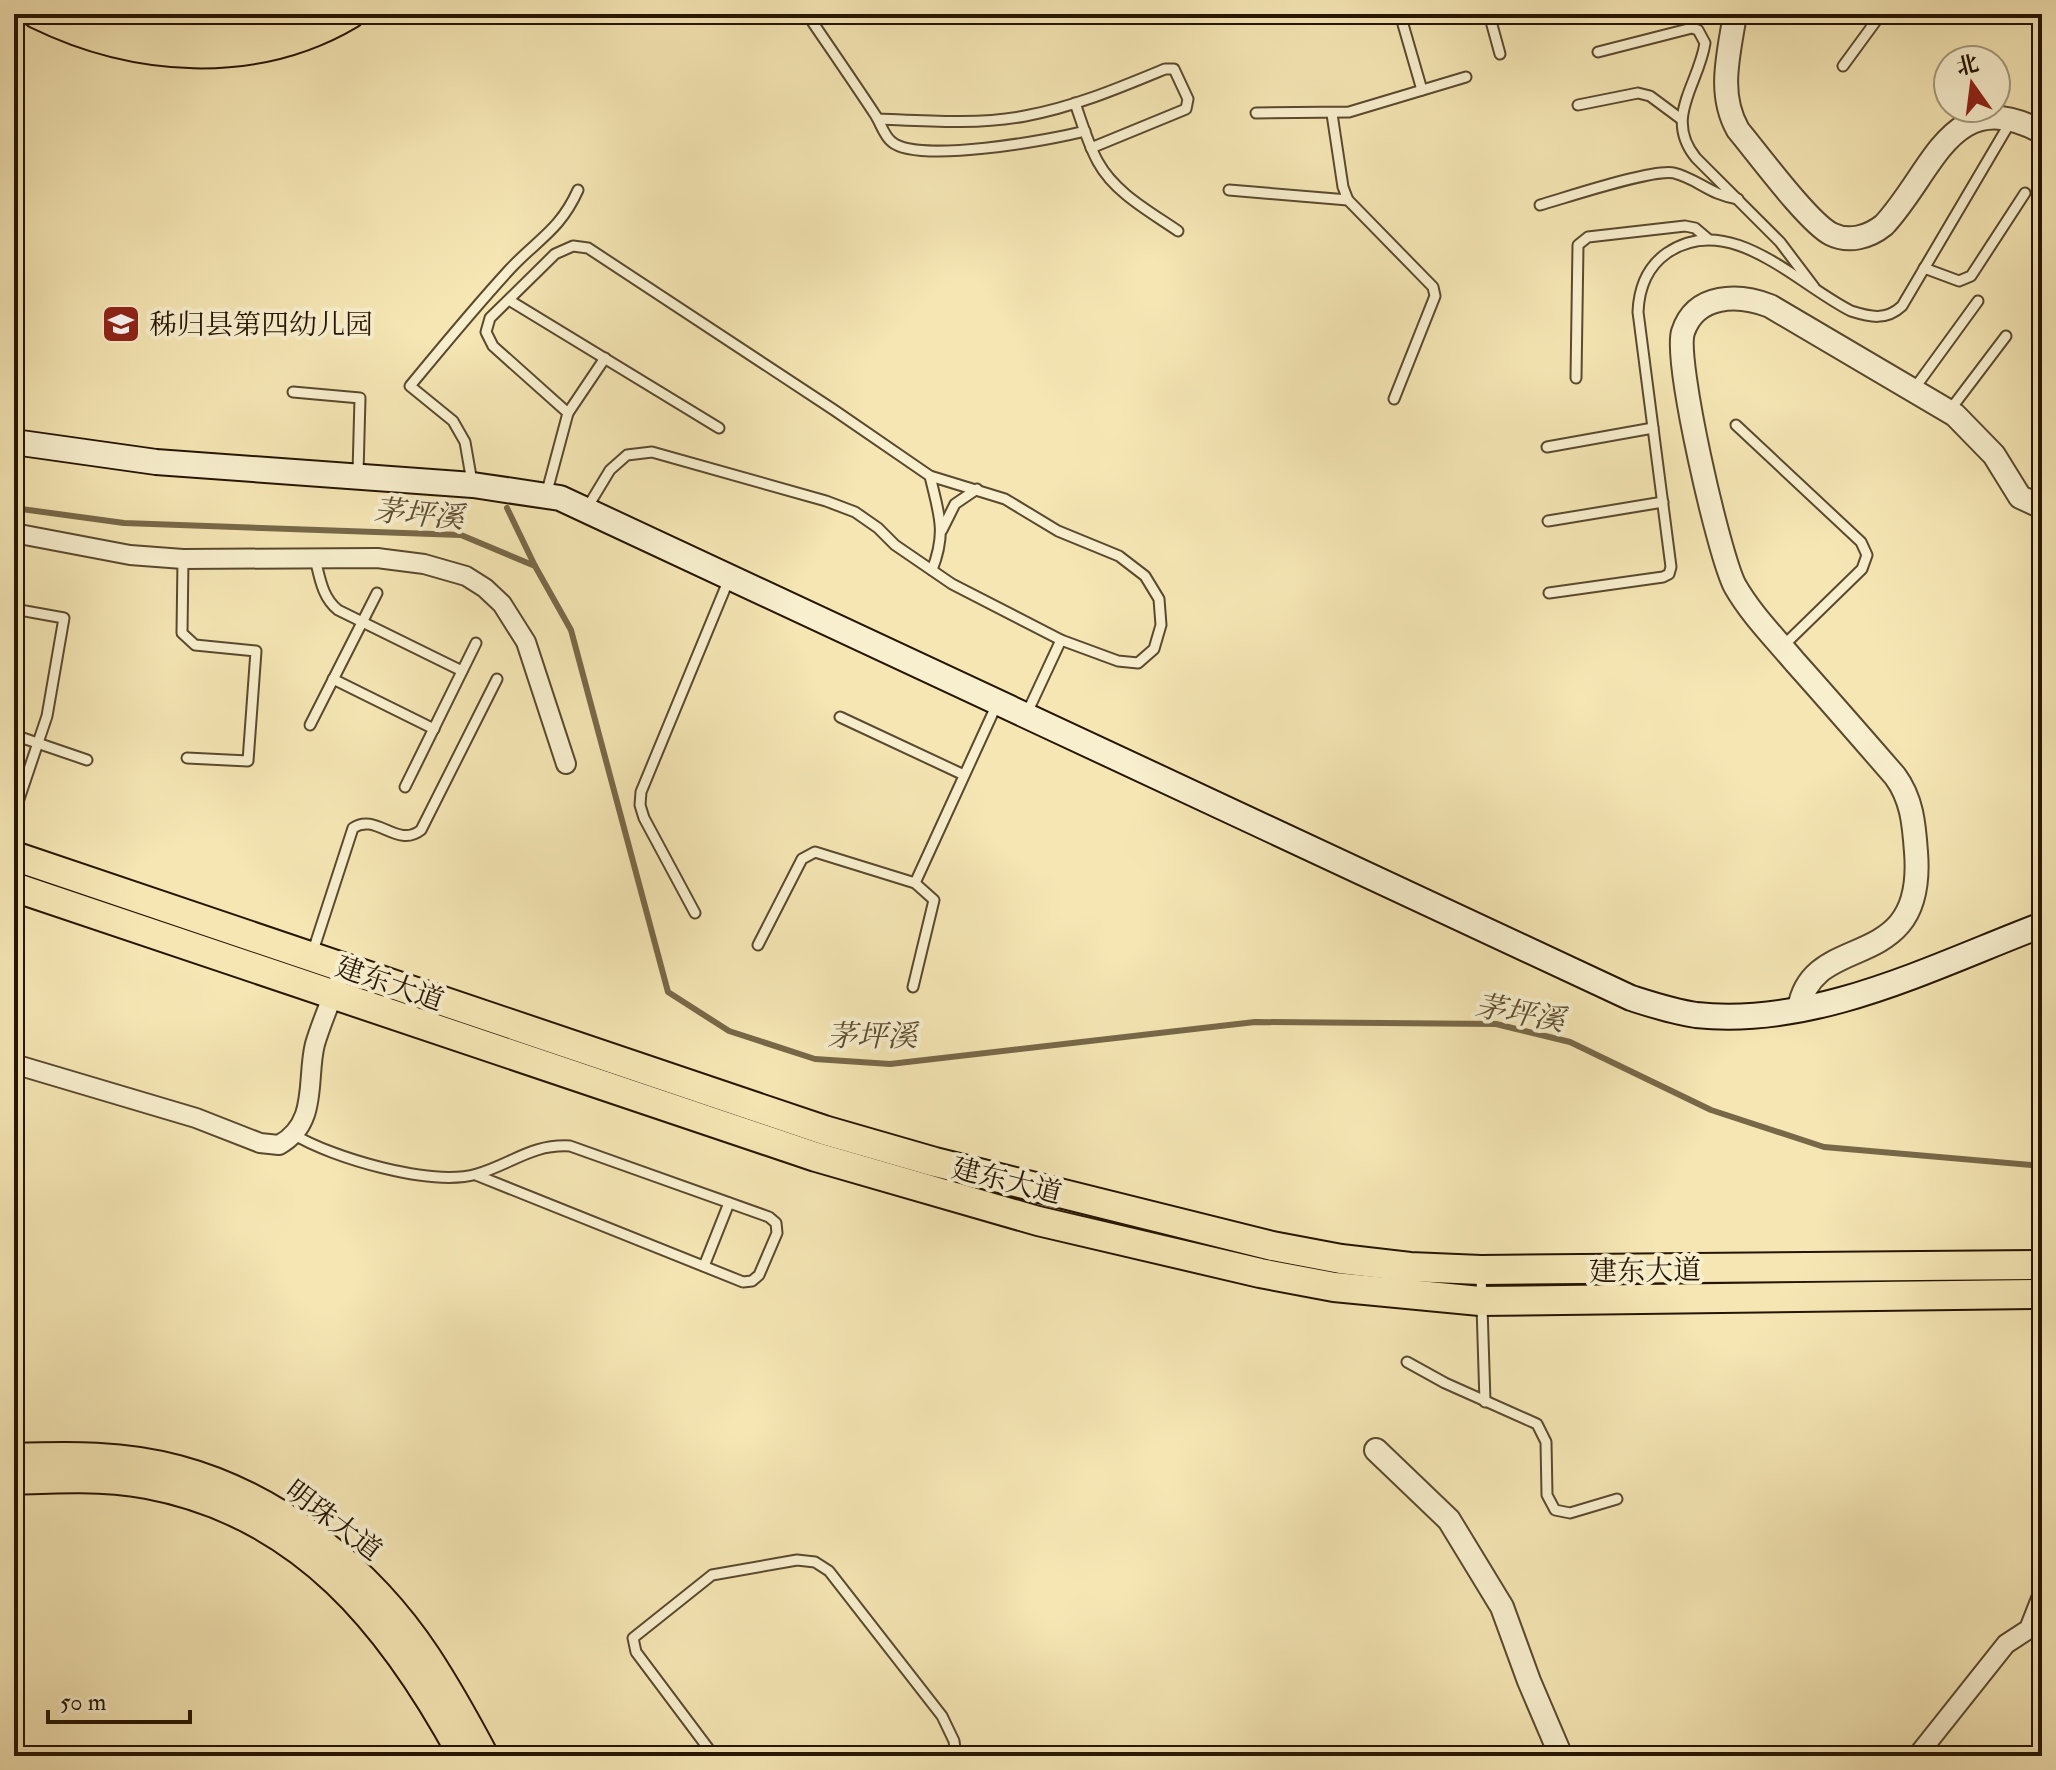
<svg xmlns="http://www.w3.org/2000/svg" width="2056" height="1770" font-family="'IM FELL Double Pica','Noto Serif SC',serif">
	<rect width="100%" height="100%" fill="#f5e6b4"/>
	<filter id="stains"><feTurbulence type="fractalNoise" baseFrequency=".0025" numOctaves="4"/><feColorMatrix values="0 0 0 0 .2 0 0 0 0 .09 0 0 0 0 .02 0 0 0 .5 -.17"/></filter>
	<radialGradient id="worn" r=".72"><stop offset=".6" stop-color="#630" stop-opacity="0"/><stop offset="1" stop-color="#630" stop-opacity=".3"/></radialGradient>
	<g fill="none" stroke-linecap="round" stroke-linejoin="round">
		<g stroke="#786848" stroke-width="6">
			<polyline points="14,508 124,523 461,535 535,566 571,630 668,992 729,1031 815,1059 890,1064 1255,1022 1496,1024 1570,1042 1711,1110 1824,1147 2042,1166"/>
			<polyline points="507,508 535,566"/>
		</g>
		<g stroke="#5a492e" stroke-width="13">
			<g id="service">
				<path d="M807,14C830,48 853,81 876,116C881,124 884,136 892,142C918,164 1051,140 1085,131"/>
				<polyline points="1400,14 1422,90"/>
				<polyline points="1489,14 1500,54"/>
				<path d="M1598,52L1692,28L1698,30L1705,43C1699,84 1663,118 1696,158L1780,242L1814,287"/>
				<polyline points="1843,66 1881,14"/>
				<path d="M1075,103C1082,123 1088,144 1098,162C1115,193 1149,211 1178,231"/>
				<polyline points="1578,105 1638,93 1650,96 1681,119"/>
				<polyline points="1256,113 1349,112 1466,77"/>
				<polyline points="1332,114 1343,187 1348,200 1433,287 1435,296 1394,399"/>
				<path d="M878,119C927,121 977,125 1025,116C1074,107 1119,88 1165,69H1174L1188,99L1186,109L1091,148"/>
				<polyline points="1229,190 1348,200"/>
				<path d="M1540,205C1565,198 1654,168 1674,173C1698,179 1710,195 1738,199"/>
				<polyline points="1924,268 1959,281 1971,276 2025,193"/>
				<polyline points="509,300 719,428"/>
				<polyline points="1576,378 1578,245 1588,237 1685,226 1695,228 1708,239"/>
				<polyline points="1914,389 1978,301"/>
				<polyline points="293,392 360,398 358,473"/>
				<polyline points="1950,410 2006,336"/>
				<polyline points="568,413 605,358"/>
				<polyline points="1736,425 1861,542 1867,555 1862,569 1782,647"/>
				<polyline points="1547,447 1653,428"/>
				<path d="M930,476C939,515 947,531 932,570"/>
				<path d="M472,482L465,442L453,421L410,386C443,346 475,307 510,269C538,239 560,230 578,190"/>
				<polyline points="546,495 568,413 493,346 486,332 490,318 555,254 573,246 588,248 834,410 930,476 1005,499 1058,531 1119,556 1145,576 1159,599 1161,625 1154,649 1138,663 1118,661 1061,640 952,584 895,545 878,528 855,512 826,501 652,452 627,455 610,470 587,508"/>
				<polyline points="1548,521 1663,502"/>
				<polyline points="942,530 955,504 977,489"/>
				<polyline points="183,559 182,633 195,645 256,651 248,761 187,758"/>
				<path d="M315,559C320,578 322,597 338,610L462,671"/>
				<path d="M1549,593L1663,577L1669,574L1671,567L1638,312C1639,288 1647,267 1667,253C1730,210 1797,284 1851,311C1870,317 1886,321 1902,306L2011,121"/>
				<polyline points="14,609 64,618 47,716 14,814"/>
				<polyline points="333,679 434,729"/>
				<polyline points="1027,713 1061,640"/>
				<polyline points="840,717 964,775"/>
				<polyline points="310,725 377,593"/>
				<polyline points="14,735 87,760"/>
				<polyline points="405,787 476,643"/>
				<polyline points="915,883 997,704"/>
				<polyline points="695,913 644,818 640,805 641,792 729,579"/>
				<polyline points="758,945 802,859 815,852 915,883 934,900 913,987"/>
				<path d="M312,954L353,828C376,812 397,849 421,830L497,679"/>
				<path d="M293,1134C332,1158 432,1187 477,1174C512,1164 531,1144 570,1146L769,1217L776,1223L777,1233L759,1275L752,1281L743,1282L476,1175"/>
				<polyline points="704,1266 729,1203"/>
				<polyline points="1481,1274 1485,1402"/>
				<polyline points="1407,1362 1445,1383 1537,1424 1546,1442 1547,1495 1555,1510 1570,1513 1617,1499"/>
				<polyline points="2029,1629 2042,1644"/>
				<polyline points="714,1756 636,1652 633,1638 712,1575 797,1560 815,1562 829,1571 942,1716 954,1741 956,1756"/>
			</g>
		</g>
		<g stroke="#5a492e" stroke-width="22">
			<g id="minor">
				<polyline points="14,533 130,555 183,559 377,558 424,564 466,576 485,588 502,604 526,642 566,764"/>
				<path d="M14,1064L196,1118L260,1143L279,1145C319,1123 306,1079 315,1044C321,1024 329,1005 337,985"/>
				<polyline points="1917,1756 2006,1644 2029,1629 2042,1596"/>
			</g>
		</g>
		<g stroke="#5a492e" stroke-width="26">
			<g id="tertiary">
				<path d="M1735,14C1729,54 1717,93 1738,130C1758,154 1808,222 1831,234C1849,243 1869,237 1884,225C1935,170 1951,83 2042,132"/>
				<path d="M1799,1009C1812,928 1926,978 1916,852C1914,824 1912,799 1895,776C1862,738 1829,700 1795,662C1774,637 1751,614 1735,586C1719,556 1674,360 1683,332C1696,293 1739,294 1770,306L1955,415L1994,455L2020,497L2042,507"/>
				<polyline points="1376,1450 1449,1520 1502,1607 1529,1681 1561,1756"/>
			</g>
		</g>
		<g stroke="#261502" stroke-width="28">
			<path id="secondary" d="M14,442L156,462L473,485L560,498L1631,998C1653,1005 1674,1012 1696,1015C1815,1028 1934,966 2042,925"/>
		</g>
		<g stroke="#261502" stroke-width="30">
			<g id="primary">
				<path d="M14,1457C68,1455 125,1454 178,1469C279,1496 370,1570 427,1656C448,1688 467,1722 485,1756"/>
				<path d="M14,1481C58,1479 104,1477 147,1485C302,1514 391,1625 462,1756"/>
			</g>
		</g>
		<g stroke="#261502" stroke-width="32">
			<g id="trunk">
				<path d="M37,14C135,62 254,71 350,14"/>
				<path d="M108,14C167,29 228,35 288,14"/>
				<polyline points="14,856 824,1130 935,1162 1272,1246 1341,1259 1410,1267 1481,1270 2042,1265"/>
				<polyline points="14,887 816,1157 1038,1221 1260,1273 1334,1287 1480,1301 2042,1294"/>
			</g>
		</g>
		<use href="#service" stroke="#f8efce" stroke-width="9"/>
		<use href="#minor" stroke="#f8efce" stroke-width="18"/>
		<use href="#tertiary" stroke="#f8efce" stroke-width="22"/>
		<use href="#secondary" stroke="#f8efce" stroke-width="24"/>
		<use href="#primary" stroke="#f5e6b4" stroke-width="26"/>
		<use href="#trunk" stroke="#f5e6b4" stroke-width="28"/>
	</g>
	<defs>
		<g id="school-square" transform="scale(2)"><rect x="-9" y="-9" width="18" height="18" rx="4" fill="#8f2418" stroke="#f8efce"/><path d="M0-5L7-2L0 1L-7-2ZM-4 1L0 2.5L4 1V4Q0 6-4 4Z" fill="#fff"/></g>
	</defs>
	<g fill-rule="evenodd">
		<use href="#school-square" x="121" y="324"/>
	</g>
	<g text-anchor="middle" stroke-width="8" stroke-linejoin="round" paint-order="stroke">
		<g font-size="28" fill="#261502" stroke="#f8efce" text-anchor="start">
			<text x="149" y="334">秭归县第四幼儿园</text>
		</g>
		<g font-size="28" fill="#261502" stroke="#f8efce">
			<text transform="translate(390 983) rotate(19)" y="10">建东大道</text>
			<text transform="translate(1007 1180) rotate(14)" y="10">建东大道</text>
			<text transform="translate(1645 1270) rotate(-1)" y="10">建东大道</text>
			<text transform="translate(334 1520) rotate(37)" y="10">明珠大道</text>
		</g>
		<g font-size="30" font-style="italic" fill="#5d4c31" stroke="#f8efce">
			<text transform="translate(419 514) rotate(5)" y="10">茅坪溪</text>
			<text transform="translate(1520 1013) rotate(10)" y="10">茅坪溪</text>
			<text x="872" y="1046">茅坪溪</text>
		</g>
	</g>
	<rect width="2056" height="1770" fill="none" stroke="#f5e6b4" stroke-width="48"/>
	<rect x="16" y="16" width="2024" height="1738" fill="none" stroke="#261502" stroke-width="4"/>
	<rect x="24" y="24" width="2008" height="1722" fill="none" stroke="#261502" stroke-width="2"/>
	<g transform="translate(1972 84) rotate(346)"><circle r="38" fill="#f8efce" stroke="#a4987c" stroke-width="2"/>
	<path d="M0-6L14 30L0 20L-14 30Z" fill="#8f2418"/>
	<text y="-12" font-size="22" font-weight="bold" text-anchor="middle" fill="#261502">北</text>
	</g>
	<path d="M48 1710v12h142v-12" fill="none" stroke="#261502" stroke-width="4"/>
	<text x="60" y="1710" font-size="24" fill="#261502" stroke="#f8efce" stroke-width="6" paint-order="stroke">50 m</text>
	<rect width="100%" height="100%" filter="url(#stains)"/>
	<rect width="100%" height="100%" fill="url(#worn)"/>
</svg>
